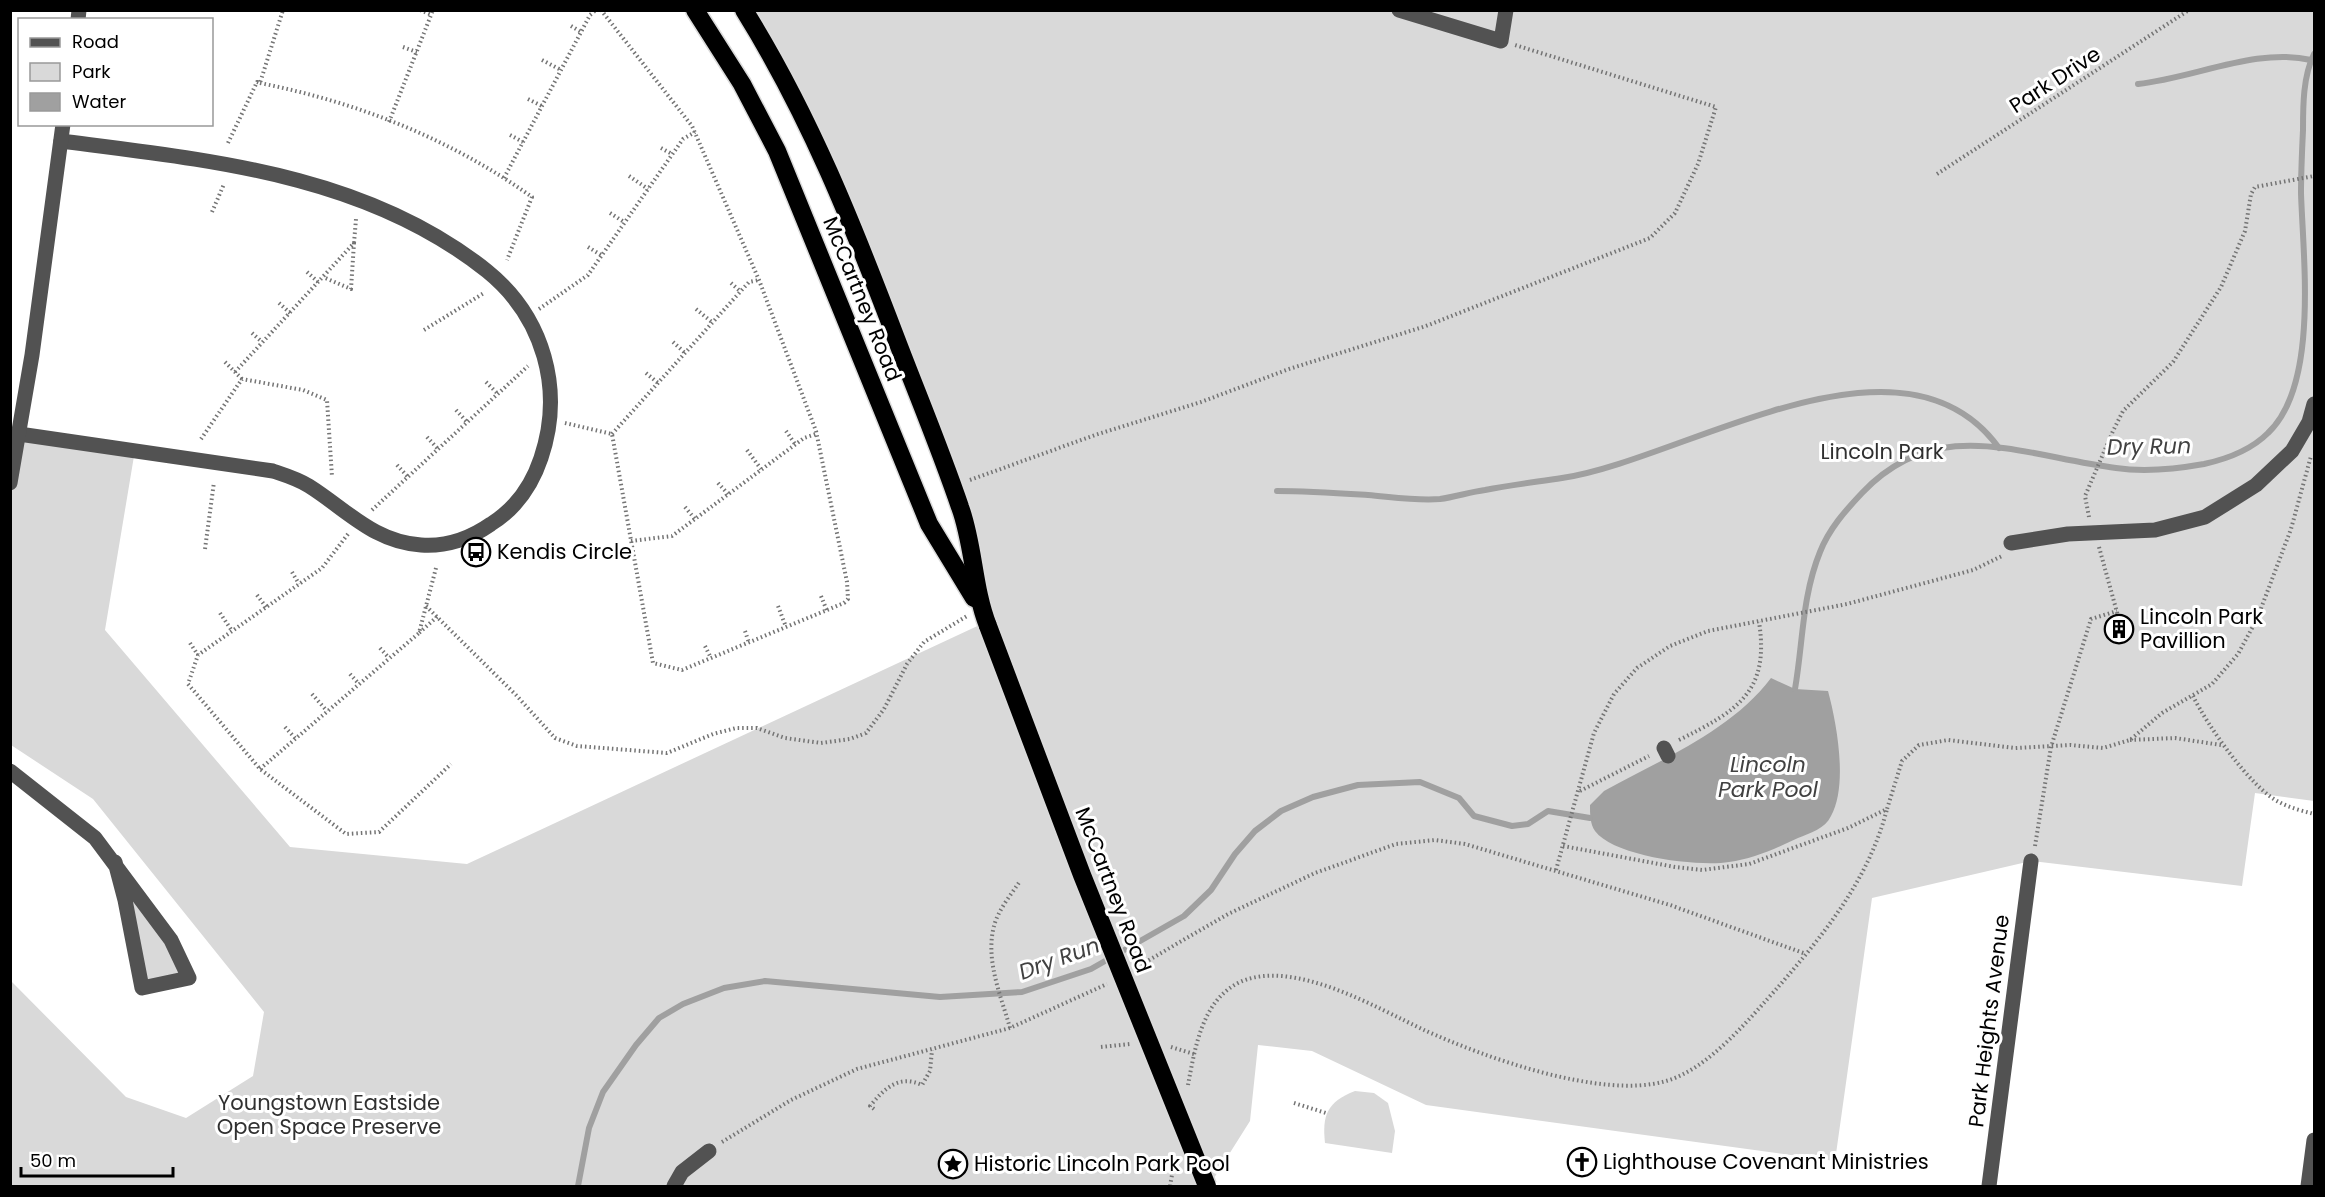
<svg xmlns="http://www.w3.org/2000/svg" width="2325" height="1197" font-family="Poppins,sans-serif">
	<rect width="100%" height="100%" fill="#fff"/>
	<g fill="#d9d9d9">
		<polygon points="744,11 2314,11 2314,801 2255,793 2242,886 2031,861 1872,898 1835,1161 1426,1105 1312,1051 1258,1045 1250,1121 1209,1186 11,1186 10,980 126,1097 186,1118 253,1076 264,1012 93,799 11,745 10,454 19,434 135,450 105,630 290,847 467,864 986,622 961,510 865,257"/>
		<polygon points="115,862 189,978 142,988"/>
		<path d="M1355,1091L1374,1093L1388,1103L1395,1131L1392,1153L1325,1143C1322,1115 1327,1102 1355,1091Z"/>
	</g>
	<path fill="#a0a0a0" d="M1771,678L1795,689L1828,691C1837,724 1848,786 1831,816C1825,829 1810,833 1798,838C1777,848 1753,859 1729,862C1700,867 1614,857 1595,831C1590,824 1590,814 1590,805L1604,791C1662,759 1731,731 1771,678Z"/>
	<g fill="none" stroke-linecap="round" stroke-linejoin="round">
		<g stroke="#a0a0a0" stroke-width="6">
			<path d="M2138,84C2194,78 2258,47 2311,60"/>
			<path d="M1277,491C1307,491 1337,493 1368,495C1392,497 1417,501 1440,499C1455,497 1470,492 1485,490C1511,485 1536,482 1562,478C1684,460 1902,314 1999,448"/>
			<path d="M1795,689C1803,643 1802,596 1820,552C1829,529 1845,511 1862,493C1938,413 2022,456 2116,468C2144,472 2176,469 2204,464C2227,459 2250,451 2268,433C2319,385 2303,258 2301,193C2301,172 2302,151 2303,130C2303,106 2303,76 2314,54"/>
			<polyline points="578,1186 589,1128 603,1092 636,1045 659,1018 683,1004 724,988 765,981 940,997 1022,992 1091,969 1184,916 1211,890 1235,854 1255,831 1281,811 1313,797 1358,785 1420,782 1459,798 1474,816 1512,826 1528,824 1548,811 1590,818"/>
		</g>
		<g stroke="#dbdbdb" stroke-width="21">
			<g id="highway">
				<polyline points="695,10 742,84 777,151 929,524 974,598"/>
				<path d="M744,10C810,116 853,225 897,341C918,396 941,451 960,507C974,545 973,588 988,626"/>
			</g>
		</g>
		<g stroke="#747474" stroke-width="4" stroke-dasharray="1.5 3" stroke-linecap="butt">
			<polyline points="420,10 432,15"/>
			<polyline points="571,26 581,32"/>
			<polyline points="403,47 417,52"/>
			<polyline points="542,60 561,70"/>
			<path d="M260,83C359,103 449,138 532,197L507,260"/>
			<polyline points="528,99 542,106"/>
			<polyline points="389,122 433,10"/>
			<polyline points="510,135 523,142"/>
			<polyline points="228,143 257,82 260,83 283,10"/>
			<polyline points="661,148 672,154"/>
			<polyline points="1937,174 2189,10"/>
			<polyline points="629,176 648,189"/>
			<polyline points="504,178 590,15 596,10"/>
			<polyline points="212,212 224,184"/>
			<polyline points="610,213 624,222"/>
			<polyline points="354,243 356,219"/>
			<polyline points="588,247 601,255"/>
			<polyline points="307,272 318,282"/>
			<polyline points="731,283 741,292"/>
			<polyline points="279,303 290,313"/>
			<polyline points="539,309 588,275 683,139 695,132"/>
			<polyline points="696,309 713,323"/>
			<polyline points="424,330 484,293"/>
			<polyline points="252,333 262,342"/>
			<polyline points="673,342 685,353"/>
			<polyline points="225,362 242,379"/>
			<polyline points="235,372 354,243 351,289 323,277"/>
			<polyline points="646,373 658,383"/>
			<polyline points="486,382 498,394"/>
			<polyline points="456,410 467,422"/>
			<polyline points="565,423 612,434 653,663 682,670 844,603 848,599 847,582 816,431 759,280 692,126 601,10"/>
			<polyline points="786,431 795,444"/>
			<polyline points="612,434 749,282 759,280"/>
			<polyline points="427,437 438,449"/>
			<polyline points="201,439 242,379 303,390 327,400 332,477"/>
			<polyline points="747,450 761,469"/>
			<polyline points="397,465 408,477"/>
			<polyline points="970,480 1095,435 1201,402 1289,369 1426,326 1650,238 1675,213 1698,164 1716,107 1515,45"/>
			<polyline points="718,483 728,494"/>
			<polyline points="685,507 695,519"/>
			<polyline points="372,510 528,366"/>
			<polyline points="2089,517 2085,496 2113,431 2123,411 2173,362 2221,287 2245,231 2251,194 2255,187 2314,176"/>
			<polyline points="348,534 322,568 198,655 188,684 260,769 346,834 379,832 451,764"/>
			<polyline points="631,541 672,536 804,438 816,434"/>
			<polyline points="2099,547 2118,616"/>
			<polyline points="205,549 214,482"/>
			<polyline points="436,568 419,633 439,615"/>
			<polyline points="292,572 299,584"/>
			<polyline points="257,595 266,607"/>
			<polyline points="821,596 827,611"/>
			<polyline points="426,606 516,695 555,738 577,746 667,753 713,734 736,728 757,728 785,738 821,743 850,739 866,733 884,709 907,664 924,642 967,616"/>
			<polyline points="778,606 786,627"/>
			<polyline points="220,613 232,631"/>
			<polyline points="745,631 749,643"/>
			<polyline points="190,643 198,655"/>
			<polyline points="705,646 711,658"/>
			<polyline points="380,648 389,658"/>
			<polyline points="350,674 359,684"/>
			<polyline points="312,694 327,711"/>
			<path d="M2193,696C2207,725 2251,788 2279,802C2290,808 2303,811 2314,814"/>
			<polyline points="285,727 295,738"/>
			<path d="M1679,740C1737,711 1770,692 1759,622"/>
			<polyline points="2130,740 2175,738 2221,745"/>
			<polyline points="260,769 419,633"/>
			<polyline points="1580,791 1649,756"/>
			<polyline points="1563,846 1675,867 1702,870 1749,864 1848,828 1887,809 1902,761 1919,745 1948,740 2015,748 2070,745 2103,748 2130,740 2162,713 2212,684 2238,654 2257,619 2291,529 2311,456"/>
			<polyline points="2035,846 2051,747 2091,619 2117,611"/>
			<polyline points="1556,870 1594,733 1614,694 1637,668 1670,646 1708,631 1847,604 1973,570 2002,556"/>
			<polyline points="1137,967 1228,914 1315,873 1396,844 1435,840 1465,844 1670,905 1806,954"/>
			<path d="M1010,1028C1001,996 985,960 994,926C998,910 1011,895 1020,881"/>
			<polyline points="1101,1047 1130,1044"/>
			<polyline points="1171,1047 1194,1054"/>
			<path d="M1188,1085C1195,1048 1202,1000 1240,982C1293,958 1377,1008 1424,1030C1484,1057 1602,1100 1666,1081C1709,1069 1750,1018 1779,986C1825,933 1869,879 1887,809"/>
			<polyline points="1294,1103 1326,1113"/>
			<path d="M874,1109L870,1106C884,1089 899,1074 922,1085L930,1071L932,1050"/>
			<polyline points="722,1142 791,1100 857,1069 1010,1028 1107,984"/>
			<polyline points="1170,1186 1175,1158"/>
		</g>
		<g stroke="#525252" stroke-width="15">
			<polyline points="1399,10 1501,41 1506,10"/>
			<polyline points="78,20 79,10"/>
			<path d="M19,434L273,471C285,475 298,479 309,486C347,510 374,542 421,545C446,547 471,538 491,524C515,509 532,485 541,458C564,390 544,317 487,271C366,174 209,160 61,141"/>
			<polyline points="10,483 32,355 63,124"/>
			<polyline points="2011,543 2068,534 2155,530 2205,517 2256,485 2292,451 2309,422 2314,404"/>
			<polyline points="1664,748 1668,756"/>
			<polyline points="10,771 95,838 171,940 189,978 142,988 125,900 115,862"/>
			<polyline points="674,1186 682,1172 709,1151"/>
			<polyline points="1989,1186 2031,861"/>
			<polyline points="2308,1186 2314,1140"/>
		</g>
		<use href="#highway" stroke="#000" stroke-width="18"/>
		<g stroke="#dbdbdb" stroke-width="21" stroke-linecap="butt">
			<polyline id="highway-bridge" points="988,626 1082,875 1207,1186"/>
		</g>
		<use href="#highway-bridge" stroke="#000" stroke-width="18"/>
	</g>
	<defs>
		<g id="bus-ring" transform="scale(1.5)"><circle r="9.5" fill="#fff" stroke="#000" stroke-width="1.5"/><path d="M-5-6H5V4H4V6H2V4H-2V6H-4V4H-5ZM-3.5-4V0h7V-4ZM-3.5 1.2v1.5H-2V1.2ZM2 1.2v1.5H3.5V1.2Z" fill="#000"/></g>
		<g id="building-ring" transform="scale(1.5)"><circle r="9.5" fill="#fff" stroke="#000" stroke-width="1.5"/><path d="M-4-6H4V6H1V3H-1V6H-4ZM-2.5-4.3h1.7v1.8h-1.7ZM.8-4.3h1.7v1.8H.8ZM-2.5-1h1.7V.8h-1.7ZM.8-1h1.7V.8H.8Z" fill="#000"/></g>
		<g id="church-ring" transform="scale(1.5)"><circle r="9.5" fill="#fff" stroke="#000" stroke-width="1.5"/><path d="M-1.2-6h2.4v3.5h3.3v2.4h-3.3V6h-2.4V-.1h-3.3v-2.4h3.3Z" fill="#000"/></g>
		<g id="sight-ring" transform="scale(1.5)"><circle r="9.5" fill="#fff" stroke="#000" stroke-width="1.5"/><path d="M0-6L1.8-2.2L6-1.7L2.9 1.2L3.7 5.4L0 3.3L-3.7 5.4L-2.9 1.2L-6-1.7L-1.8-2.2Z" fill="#000"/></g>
	</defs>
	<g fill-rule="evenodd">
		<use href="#bus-ring" x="476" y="552"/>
		<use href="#building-ring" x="2119" y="629"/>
		<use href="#church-ring" x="1582" y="1162"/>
		<use href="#sight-ring" x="953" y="1164"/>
	</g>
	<g text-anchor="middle" stroke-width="6" stroke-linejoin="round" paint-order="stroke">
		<g font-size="21" fill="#000" stroke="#fff">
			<text transform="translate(2055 80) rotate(-33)" y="7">Park Drive</text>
			<text transform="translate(862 299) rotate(68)" y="7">McCartney Road</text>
			<text transform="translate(1113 890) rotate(69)" y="7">McCartney Road</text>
			<text transform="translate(1989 1021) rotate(-83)" y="7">Park Heights Avenue</text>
		</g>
		<g font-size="21" fill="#303030" stroke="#fff">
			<text x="1882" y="459">Lincoln Park</text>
			<text x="329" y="1110">Youngstown Eastside<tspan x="329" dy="24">Open Space Preserve</tspan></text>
		</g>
		<g font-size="21" fill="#000" stroke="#fff" text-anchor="start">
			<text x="497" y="559">Kendis Circle</text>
			<text x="2140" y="624">Lincoln Park<tspan x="2140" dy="24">Pavillion</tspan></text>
			<text x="1603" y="1169">Lighthouse Covenant Ministries</text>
			<text x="974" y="1171">Historic Lincoln Park Pool</text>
		</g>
		<g font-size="22" font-style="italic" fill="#414141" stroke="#fff">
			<text transform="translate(2149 446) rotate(-1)" y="8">Dry Run</text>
			<text x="1768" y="772">Lincoln<tspan x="1768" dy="25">Park Pool</tspan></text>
			<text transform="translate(1059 958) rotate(-20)" y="8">Dry Run</text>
		</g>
	</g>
	<rect width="2325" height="1197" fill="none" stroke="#000000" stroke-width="24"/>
	<rect x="18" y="18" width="195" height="108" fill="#ffffff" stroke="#999999" stroke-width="1.5"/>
	<rect x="30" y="38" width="30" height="9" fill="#525252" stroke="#999999" stroke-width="1.5"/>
	<text x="72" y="48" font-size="18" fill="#000000">Road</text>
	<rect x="30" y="63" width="30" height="18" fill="#d9d9d9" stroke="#999999" stroke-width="1.5"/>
	<text x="72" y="78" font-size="18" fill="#000000">Park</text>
	<rect x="30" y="93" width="30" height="18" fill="#a0a0a0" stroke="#999999" stroke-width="1.5"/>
	<text x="72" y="108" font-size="18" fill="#000000">Water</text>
	<path d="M21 1167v9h152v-9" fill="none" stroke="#000000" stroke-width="3"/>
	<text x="30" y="1167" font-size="18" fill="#000000" stroke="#ffffff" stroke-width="4.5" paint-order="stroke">50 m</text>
</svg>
